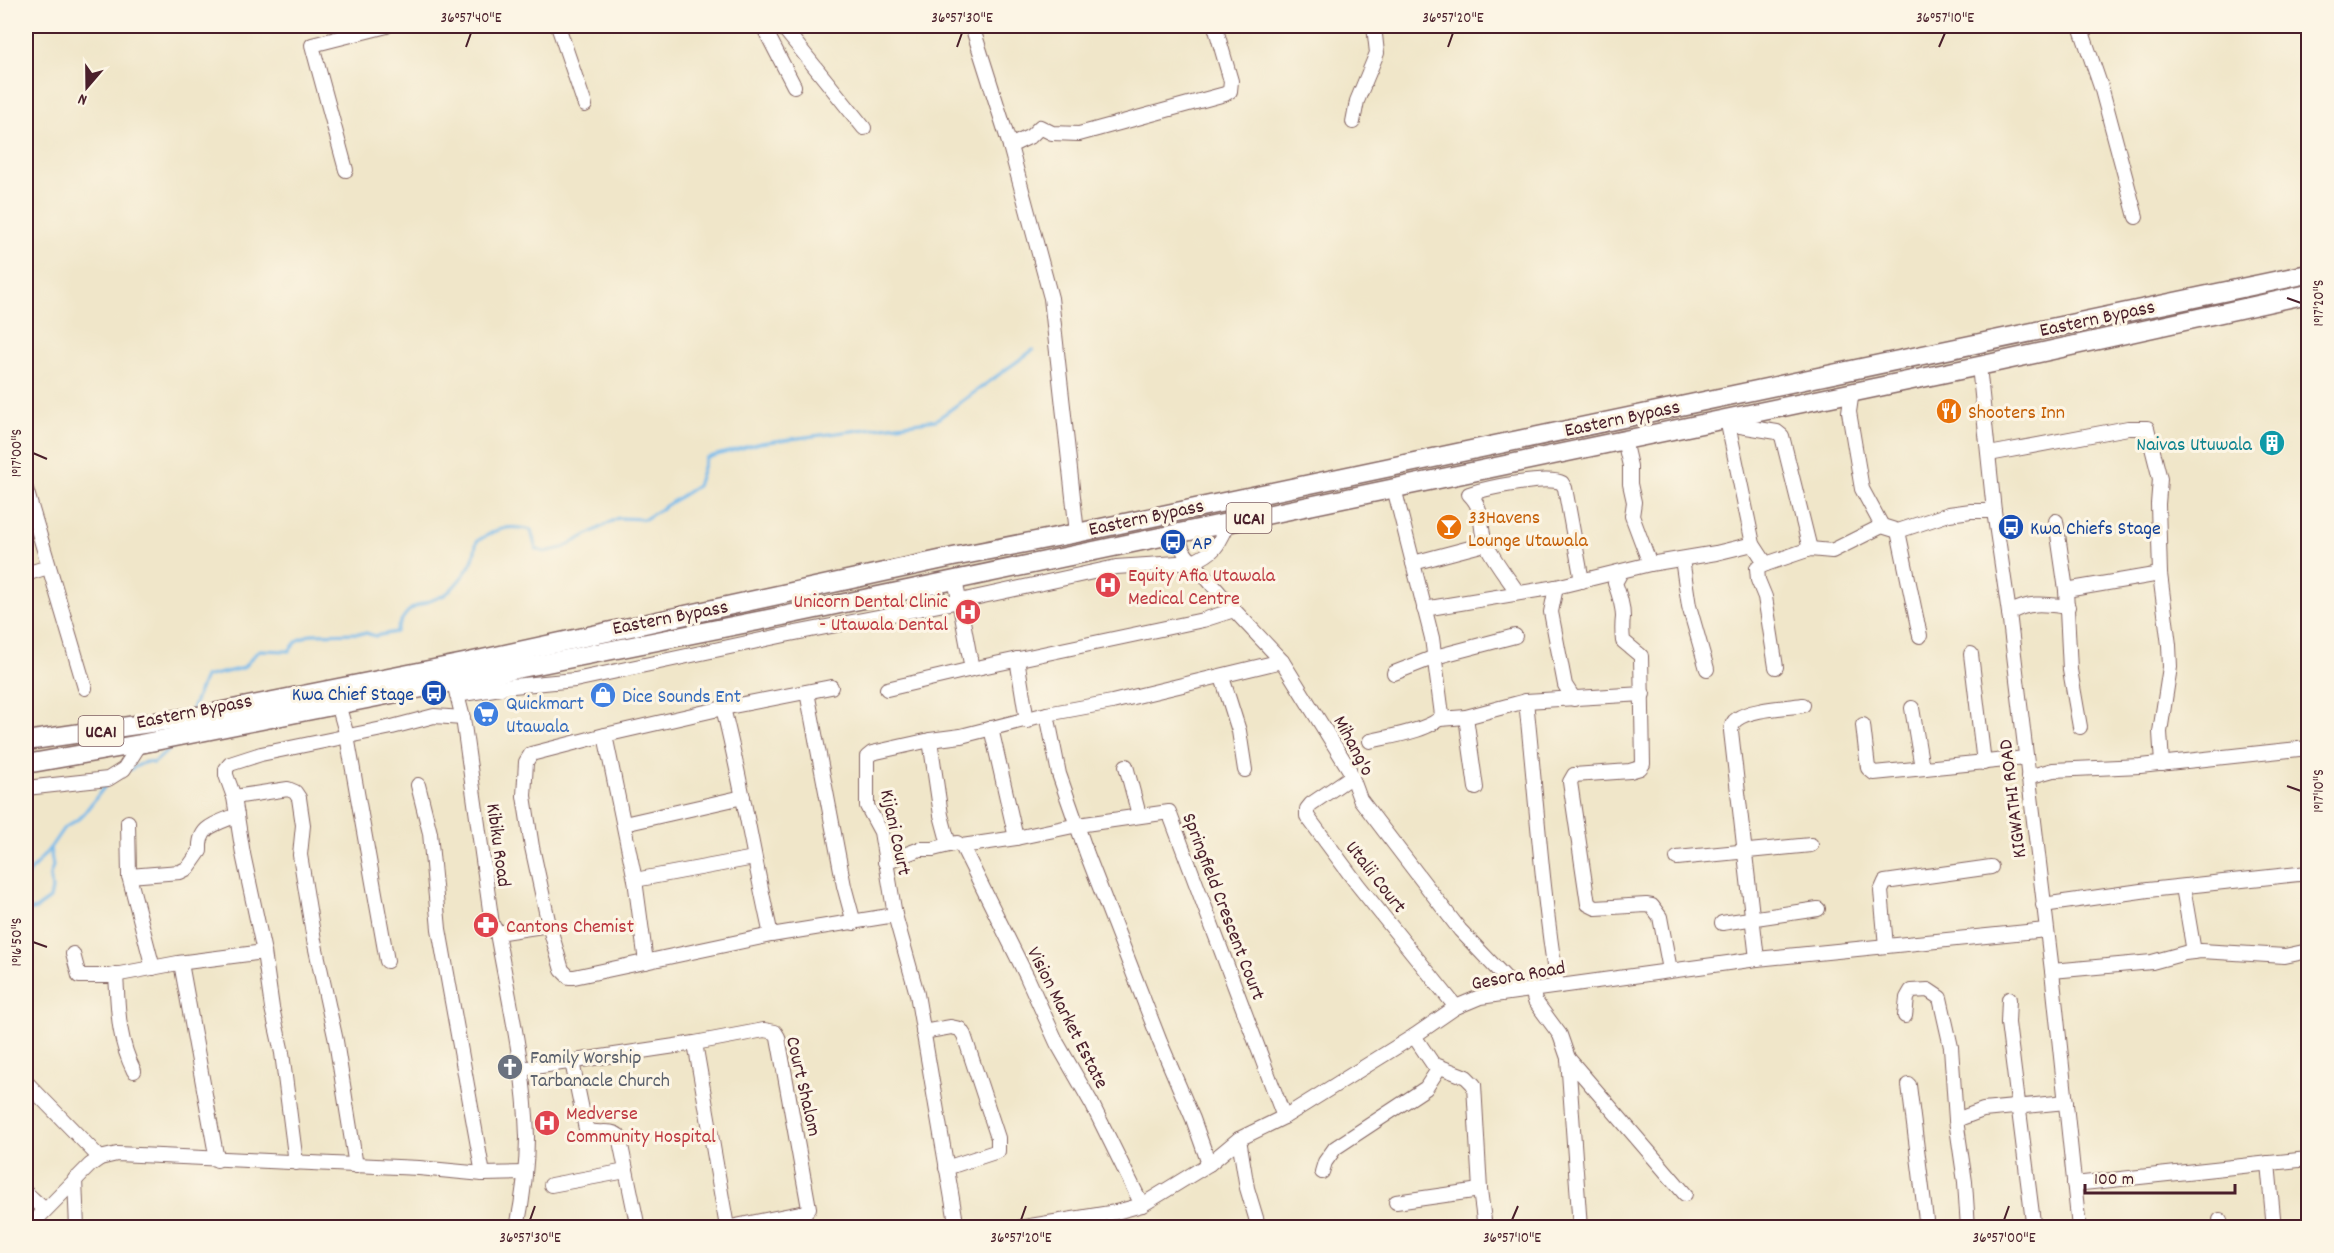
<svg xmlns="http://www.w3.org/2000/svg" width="2334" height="1253" font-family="Dekko,sans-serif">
	<rect width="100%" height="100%" fill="#fcf5e5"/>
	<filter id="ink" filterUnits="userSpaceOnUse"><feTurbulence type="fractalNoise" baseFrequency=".0167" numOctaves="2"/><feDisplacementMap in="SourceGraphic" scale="12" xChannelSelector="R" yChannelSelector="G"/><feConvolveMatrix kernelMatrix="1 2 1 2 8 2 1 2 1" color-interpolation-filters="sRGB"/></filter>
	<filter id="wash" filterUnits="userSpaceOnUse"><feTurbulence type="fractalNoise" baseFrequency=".008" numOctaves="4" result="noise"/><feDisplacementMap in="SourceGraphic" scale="24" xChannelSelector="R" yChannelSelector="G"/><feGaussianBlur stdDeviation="1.35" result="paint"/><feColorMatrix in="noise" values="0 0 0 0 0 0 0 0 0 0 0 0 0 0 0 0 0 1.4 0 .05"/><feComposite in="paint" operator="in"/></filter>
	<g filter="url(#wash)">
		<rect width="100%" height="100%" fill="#f0e6c9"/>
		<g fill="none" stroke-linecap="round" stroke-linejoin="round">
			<g stroke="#76b9eb" stroke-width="3">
				<path d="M191,711L205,677L243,668L259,650L289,651L297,641L311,634L366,633L375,636L396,632C407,603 418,607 442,596C451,593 470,568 473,559C475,554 475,547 477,541C497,529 507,524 531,530L536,549L544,552L563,548L618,518L645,519L697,486L706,458L760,443L936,420L1033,350"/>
				<polyline points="129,770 145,762 154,763 174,745"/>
				<polyline points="26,877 50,848 63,829 81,817 106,785"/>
				<polyline points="26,912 36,909 50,899 52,889 50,875 53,866 50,848"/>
			</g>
		</g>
	</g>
	<g filter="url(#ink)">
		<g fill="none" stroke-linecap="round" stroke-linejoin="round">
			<g stroke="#846562" stroke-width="16">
				<g id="minor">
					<polyline points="558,26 585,105"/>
					<polyline points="763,26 794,86"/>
					<polyline points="782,26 864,128"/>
					<polyline points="972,26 1010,146 1051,298 1077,533"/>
					<polyline points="2080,26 2102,90 2136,217"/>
					<polyline points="1353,122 1357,101 1377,53 1374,26"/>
					<polyline points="1010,146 1031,136 1040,127 1052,133 1079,134 1225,94 1230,91 1231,81 1215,26"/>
					<polyline points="346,170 312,45 387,26"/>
					<polyline points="1979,366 1994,511 2009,613 2052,971 2079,1228"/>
					<polyline points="1852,391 1849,412 1862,489 1882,526"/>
					<polyline points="1736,416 1728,424 1753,544 1766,564 1757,568 1758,580 1765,597 1776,667"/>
					<polyline points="1728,424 1777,432 1782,436 1810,549"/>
					<polyline points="1624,440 1630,466 1630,484 1634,502 1632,516 1650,564"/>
					<polyline points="1989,454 2128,428 2147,428 2160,479 2158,504 2160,574 2169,645 2170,667 2160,732 2162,764"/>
					<polyline points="26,489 85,688"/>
					<polyline points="2056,521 2066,590 2160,574"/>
					<path d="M1229,522C1218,545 1217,551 1193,562L1234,610L1282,661L1349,769L1360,799L1460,930L1518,991"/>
					<polyline points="1898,531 1920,636"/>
					<path d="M1179,532C1180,546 1183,554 1193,562"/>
					<polyline points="1682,559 1689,606 1707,669"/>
					<polyline points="1413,563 1485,544"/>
					<polyline points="1766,564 1810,549 1832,551 1882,526 1898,531 1949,514 1971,511 1994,511"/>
					<path d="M1621,572L1615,583C1619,594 1623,605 1623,617C1622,625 1622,632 1623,641L1641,656L1643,764L1640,768L1630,771L1574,775L1570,782L1588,904L1596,908L1646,905L1652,906L1660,917L1670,970"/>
					<polyline points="26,574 48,567"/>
					<polyline points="955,579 972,669"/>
					<polyline points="1556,587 1551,612 1565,685 1574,699"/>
					<polyline points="2066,590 2070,670 2080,727"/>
					<path d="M1518,593C1508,578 1495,562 1487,546C1477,527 1487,512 1469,494C1486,488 1548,475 1562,483L1565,488L1582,581"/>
					<polyline points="1424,609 1556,587 1650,564 1716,553 1753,544"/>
					<path d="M2009,613C2031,601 2044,604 2068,607"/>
					<polyline points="1971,654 1984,763"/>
					<polyline points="1017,659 1027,721"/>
					<polyline points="1394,673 1435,657 1515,636"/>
					<polyline points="1222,677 1239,731 1245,770"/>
					<path d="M455,687L463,718L492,924L497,933C509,1000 525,1068 527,1137C527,1167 523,1198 517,1228"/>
					<polyline points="831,687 723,708 605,735 531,754 526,762 524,796 532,847 549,925 562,970 569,977 574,977 771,935 895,915"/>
					<polyline points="887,689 972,669 1203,620 1234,610"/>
					<polyline points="807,692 844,886 854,923"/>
					<polyline points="457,695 513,686 575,680 785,635 960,601 1116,567 1193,562"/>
					<path d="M1526,701C1536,796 1542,891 1557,985"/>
					<polyline points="338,704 347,736 387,961"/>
					<path d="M723,708C742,783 754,860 771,935"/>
					<polyline points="1912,708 1921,762 1925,768 2026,758"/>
					<polyline points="1047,714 1059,774 1087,854 1160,1042 1193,1119 1209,1164"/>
					<polyline points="1466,717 1476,788"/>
					<polyline points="1440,719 1466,717 1526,701 1643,694"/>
					<polyline points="1863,725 1868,768 1874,773 1925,768"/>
					<polyline points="991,728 1016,838"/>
					<polyline points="605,735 635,880 646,962"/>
					<polyline points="930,740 941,815 949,845"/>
					<path d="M1370,741C1387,737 1434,730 1442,715L1432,638L1394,488"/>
					<polyline points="1126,766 1139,815"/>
					<polyline points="1352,776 1311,804 1307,809 1307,816 1358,885 1456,1007"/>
					<polyline points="2028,777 2053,770 2140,766 2308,748"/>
					<polyline points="418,785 430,833 439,929 483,1174"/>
					<polyline points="26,788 108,779 124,769 140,744"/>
					<polyline points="234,797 288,789 295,792 299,798 303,825 300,855 314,940 336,1041 356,1166"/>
					<polyline points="128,822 129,876 153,968"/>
					<polyline points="624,824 743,797"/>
					<polyline points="962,846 1027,977 1057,1043 1092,1104 1142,1205"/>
					<polyline points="1677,858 1811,845"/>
					<polyline points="885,862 920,849 933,849 957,843 962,846 1016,838 1078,825 1169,812 1284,1117"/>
					<path d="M129,876L180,872L188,868L200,851C198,826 216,824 237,815"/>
					<polyline points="635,880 754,858"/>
					<polyline points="2183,887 2194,952"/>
					<polyline points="2043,905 2148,890 2308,873"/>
					<polyline points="1722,923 1818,909"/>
					<polyline points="497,933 549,925"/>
					<polyline points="1886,946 1881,891 1885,882 1991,867"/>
					<polyline points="73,954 79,976 109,976 178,963 264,952"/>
					<path d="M1757,959L1731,731C1732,726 1732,722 1737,719C1751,709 1785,708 1803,705"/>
					<polyline points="181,963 217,1160"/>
					<polyline points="2052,971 2152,962 2185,953 2201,951 2285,956 2308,951"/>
					<path d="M116,974C118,1009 118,1040 134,1071"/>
					<polyline points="1532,989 1535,1001 1560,1035 1568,1058 1580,1228"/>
					<polyline points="2009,999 2008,1023 2033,1222 2029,1228"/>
					<polyline points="1905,1016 1907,998 1911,991 1928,990 1940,998 1951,1047 1956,1120"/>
					<polyline points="923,1032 951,1027 960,1029 964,1035 998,1138 998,1151 946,1168"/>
					<polyline points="1414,1036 1433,1064 1466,1077 1474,1085 1480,1190 1485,1228"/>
					<polyline points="695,1043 727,1227"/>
					<polyline points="1568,1058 1685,1194"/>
					<path d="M572,1062L586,1129C596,1136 609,1128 619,1136L638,1228"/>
					<polyline points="521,1069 695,1043 764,1030 775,1032 778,1037 809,1208 805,1212 726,1228"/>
					<polyline points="26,1082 100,1158"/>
					<polyline points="1909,1085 1927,1228"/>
					<polyline points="1239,1139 1247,1188 1259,1228"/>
					<polyline points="296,1163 282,1053 272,1008 264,952 243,854 234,797 226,775 226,769 230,764 261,754 392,727 434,716 463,718"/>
					<polyline points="2268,1163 2274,1228"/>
					<polyline points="1322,1172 1325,1162 1335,1148 1426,1088 1439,1068"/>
					<polyline points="75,1179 77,1228"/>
					<polyline points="2074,1184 2308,1159"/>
					<polyline points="551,1185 626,1171"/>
					<polyline points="26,1193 45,1210"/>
					<polyline points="1396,1202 1480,1190"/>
					<polyline points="2220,1220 2221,1228"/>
					<polyline points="28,1228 90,1165 100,1158 117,1154 419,1168 483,1174 525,1173"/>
					<polyline points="957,1228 917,994 895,915 881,832 867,806 867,757 872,753 930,740 961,736 1047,714 1112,702 1282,661"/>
					<polyline points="1018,1228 1116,1212 1142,1205 1209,1164 1239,1139 1284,1117 1414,1036 1456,1007 1480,997 1757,959 2046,930"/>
					<polyline points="1968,1228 1965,1182 1956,1120 1983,1110 2066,1102"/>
				</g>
			</g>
			<g stroke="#846562" stroke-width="21">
				<g id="major">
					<polyline points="26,741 198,716 464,663 953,557 1077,533 2308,274"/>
					<polyline points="26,764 140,744 773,618 1979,366 2308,294"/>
				</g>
			</g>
			<use href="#minor" stroke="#fff" stroke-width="14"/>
			<use href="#major" stroke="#fff" stroke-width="18"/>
		</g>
	</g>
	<path fill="none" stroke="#4a1f2b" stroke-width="2" d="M466,47L471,33M957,47L962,33M1448,47L1453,33M1939,47L1945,33M2287,298L2301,303M33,453L47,459M2287,786L2301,791M33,942L47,947M530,1220L535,1206M1021,1220L1026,1206M1512,1220L1518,1206M2004,1220L2009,1206"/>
	<defs>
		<g id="restaurant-disc" transform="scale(1.35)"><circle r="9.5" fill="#e8710a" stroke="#fcf5e5"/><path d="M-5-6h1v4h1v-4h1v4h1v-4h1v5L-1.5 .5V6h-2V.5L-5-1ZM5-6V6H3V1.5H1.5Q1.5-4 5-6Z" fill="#fff"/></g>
		<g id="building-disc" transform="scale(1.35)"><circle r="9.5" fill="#0f9aa8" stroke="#fcf5e5"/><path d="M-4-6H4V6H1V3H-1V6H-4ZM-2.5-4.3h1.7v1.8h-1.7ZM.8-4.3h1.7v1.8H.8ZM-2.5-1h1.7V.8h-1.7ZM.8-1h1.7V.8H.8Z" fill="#fff"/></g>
		<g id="bar-disc" transform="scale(1.35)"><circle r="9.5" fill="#e8710a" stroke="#fcf5e5"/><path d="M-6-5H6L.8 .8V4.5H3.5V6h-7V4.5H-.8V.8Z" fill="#fff"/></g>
		<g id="bus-disc" transform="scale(1.35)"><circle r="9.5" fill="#1a4fb4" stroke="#fcf5e5"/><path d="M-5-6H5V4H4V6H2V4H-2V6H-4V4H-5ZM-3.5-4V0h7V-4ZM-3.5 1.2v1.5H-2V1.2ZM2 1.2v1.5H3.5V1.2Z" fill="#fff"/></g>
		<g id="hospital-disc" transform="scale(1.35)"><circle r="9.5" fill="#e0444e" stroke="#fcf5e5"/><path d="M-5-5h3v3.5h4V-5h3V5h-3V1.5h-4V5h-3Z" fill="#fff"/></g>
		<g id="shop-disc" transform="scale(1.35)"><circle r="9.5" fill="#3f7fe0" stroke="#fcf5e5"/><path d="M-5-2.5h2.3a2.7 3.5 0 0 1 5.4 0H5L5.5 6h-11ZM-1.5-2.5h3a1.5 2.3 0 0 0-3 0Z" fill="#fff"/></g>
		<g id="supermarket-disc" transform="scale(1.35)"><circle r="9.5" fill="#3f7fe0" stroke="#fcf5e5"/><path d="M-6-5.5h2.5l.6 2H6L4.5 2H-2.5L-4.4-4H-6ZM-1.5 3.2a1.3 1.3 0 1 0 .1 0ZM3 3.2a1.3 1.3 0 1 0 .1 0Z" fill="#fff"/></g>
		<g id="pharmacy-disc" transform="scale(1.35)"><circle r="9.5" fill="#e0444e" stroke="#fcf5e5"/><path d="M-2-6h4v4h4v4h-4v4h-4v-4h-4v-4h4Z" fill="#fff"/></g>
		<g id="church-disc" transform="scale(1.35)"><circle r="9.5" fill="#6b7280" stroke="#fcf5e5"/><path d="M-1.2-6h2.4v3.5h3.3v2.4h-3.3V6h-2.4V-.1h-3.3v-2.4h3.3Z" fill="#fff"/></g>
	</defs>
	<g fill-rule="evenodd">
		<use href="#restaurant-disc" x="1949" y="411"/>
		<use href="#building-disc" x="2272" y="443"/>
		<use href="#bar-disc" x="1449" y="527"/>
		<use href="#bus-disc" x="2011" y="527"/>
		<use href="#bus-disc" x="1173" y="542"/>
		<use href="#hospital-disc" x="1108" y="585"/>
		<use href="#hospital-disc" x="968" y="612"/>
		<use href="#bus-disc" x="434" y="693"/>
		<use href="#shop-disc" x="603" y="695"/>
		<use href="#supermarket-disc" x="486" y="714"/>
		<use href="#pharmacy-disc" x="486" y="925"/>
		<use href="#church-disc" x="510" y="1067"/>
		<use href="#hospital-disc" x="547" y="1123"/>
	</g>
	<g text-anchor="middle" stroke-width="6" stroke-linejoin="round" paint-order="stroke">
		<g fill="#fcf5e5" stroke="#7f5f63" stroke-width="1.5">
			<rect x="1226.5" y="503" width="45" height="30" rx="4.5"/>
			<rect x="78.5" y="716" width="45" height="30" rx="4.5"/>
		</g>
		<g font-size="18" font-weight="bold" fill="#4a1f2b">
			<text x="1249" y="524">UCA1</text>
			<text x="101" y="737">UCA1</text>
		</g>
		<g font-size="20" fill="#4a1f2b" stroke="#fcf5e5">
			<text transform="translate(2097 317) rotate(-12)" y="7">Eastern Bypass</text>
			<text transform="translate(1622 417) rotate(-12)" y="7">Eastern Bypass</text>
			<text transform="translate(1146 516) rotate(-12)" y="7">Eastern Bypass</text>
			<text transform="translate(670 616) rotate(-11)" y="7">Eastern Bypass</text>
			<text transform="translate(194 710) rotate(-11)" y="7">Eastern Bypass</text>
			<text transform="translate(1355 745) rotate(62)" y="7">Mihang'o</text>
			<text transform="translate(2011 799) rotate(-97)" y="7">KIGWATHI ROAD</text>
			<text transform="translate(897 832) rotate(78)" y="7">Kijani Court</text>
			<text transform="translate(500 845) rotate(82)" y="7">Kibiku Road</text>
			<text transform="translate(1377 876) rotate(52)" y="7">Utalii Court</text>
			<text transform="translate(1225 906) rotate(69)" y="7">Springfield Crescent Court</text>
			<text transform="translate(1518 974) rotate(-10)" y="7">Gesora Road</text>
			<text transform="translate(1069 1017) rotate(63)" y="7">Vision Market Estate</text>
			<text transform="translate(805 1086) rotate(77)" y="7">Court Shalom</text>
		</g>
		<g font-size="20" fill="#c56008" stroke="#fcf5e5" text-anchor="start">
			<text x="1968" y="418">Shooters Inn</text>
			<text x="1468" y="523">33Havens<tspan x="1468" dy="23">Lounge Utawala</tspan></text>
		</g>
		<g font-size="20" fill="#0d838f" stroke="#fcf5e5" text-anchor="end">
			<text x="2252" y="450">Naivas Utuwala</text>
		</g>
		<g font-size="20" fill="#164399" stroke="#fcf5e5" text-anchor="start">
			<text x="2030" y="534">Kwa Chiefs Stage</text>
			<text x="1192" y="549">AP</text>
			<text x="414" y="700" text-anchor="end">Kwa Chief Stage</text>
		</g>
		<g font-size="20" fill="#be3a42" stroke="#fcf5e5" text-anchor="start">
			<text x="1128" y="581">Equity Afia Utawala<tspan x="1128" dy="23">Medical Centre</tspan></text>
			<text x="948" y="607" text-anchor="end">Unicorn Dental Clinic<tspan x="948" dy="23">- Utawala Dental</tspan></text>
			<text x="506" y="932">Cantons Chemist</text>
			<text x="566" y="1119">Medverse<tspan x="566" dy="23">Community Hospital</tspan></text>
		</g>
		<g font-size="20" fill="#366cbe" stroke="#fcf5e5" text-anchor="start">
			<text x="622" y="702">Dice Sounds Ent</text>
			<text x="506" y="709">Quickmart<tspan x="506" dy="23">Utawala</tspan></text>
		</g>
		<g font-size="20" fill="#5b616d" stroke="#fcf5e5" text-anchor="start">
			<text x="530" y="1063">Family Worship<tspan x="530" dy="23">Tarbanacle Church</tspan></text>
		</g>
	</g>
	<rect width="2334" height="1253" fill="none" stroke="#fcf5e5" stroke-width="66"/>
	<g transform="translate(87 87) rotate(200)" stroke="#fcf5e5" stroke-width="4.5" paint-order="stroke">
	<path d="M0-4.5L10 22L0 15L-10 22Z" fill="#4a1f2b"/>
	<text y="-9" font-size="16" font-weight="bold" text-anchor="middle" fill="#4a1f2b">N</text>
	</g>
	<path d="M2085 1184v9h150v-9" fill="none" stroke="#4a1f2b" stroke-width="3"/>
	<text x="2094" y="1184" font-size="18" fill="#4a1f2b" stroke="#fcf5e5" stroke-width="4.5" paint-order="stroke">100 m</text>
	<rect x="33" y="33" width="2268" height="1187" fill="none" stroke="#4a1f2b" stroke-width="2"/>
	<g font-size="15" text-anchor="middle" fill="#4a1f2b">
		<text x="471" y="22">36°57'40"E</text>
		<text x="962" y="22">36°57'30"E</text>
		<text x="1453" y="22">36°57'20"E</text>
		<text x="1945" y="22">36°57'10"E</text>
		<text transform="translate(2318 303) rotate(-90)" y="5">1°17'20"S</text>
		<text transform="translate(16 453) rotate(-90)" y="5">1°17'00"S</text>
		<text transform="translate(2318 791) rotate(-90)" y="5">1°17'10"S</text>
		<text transform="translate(16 942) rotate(-90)" y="5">1°16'50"S</text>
		<text x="530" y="1242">36°57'30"E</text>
		<text x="1021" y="1242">36°57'20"E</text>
		<text x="1512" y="1242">36°57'10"E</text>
		<text x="2004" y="1242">36°57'00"E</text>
	</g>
</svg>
